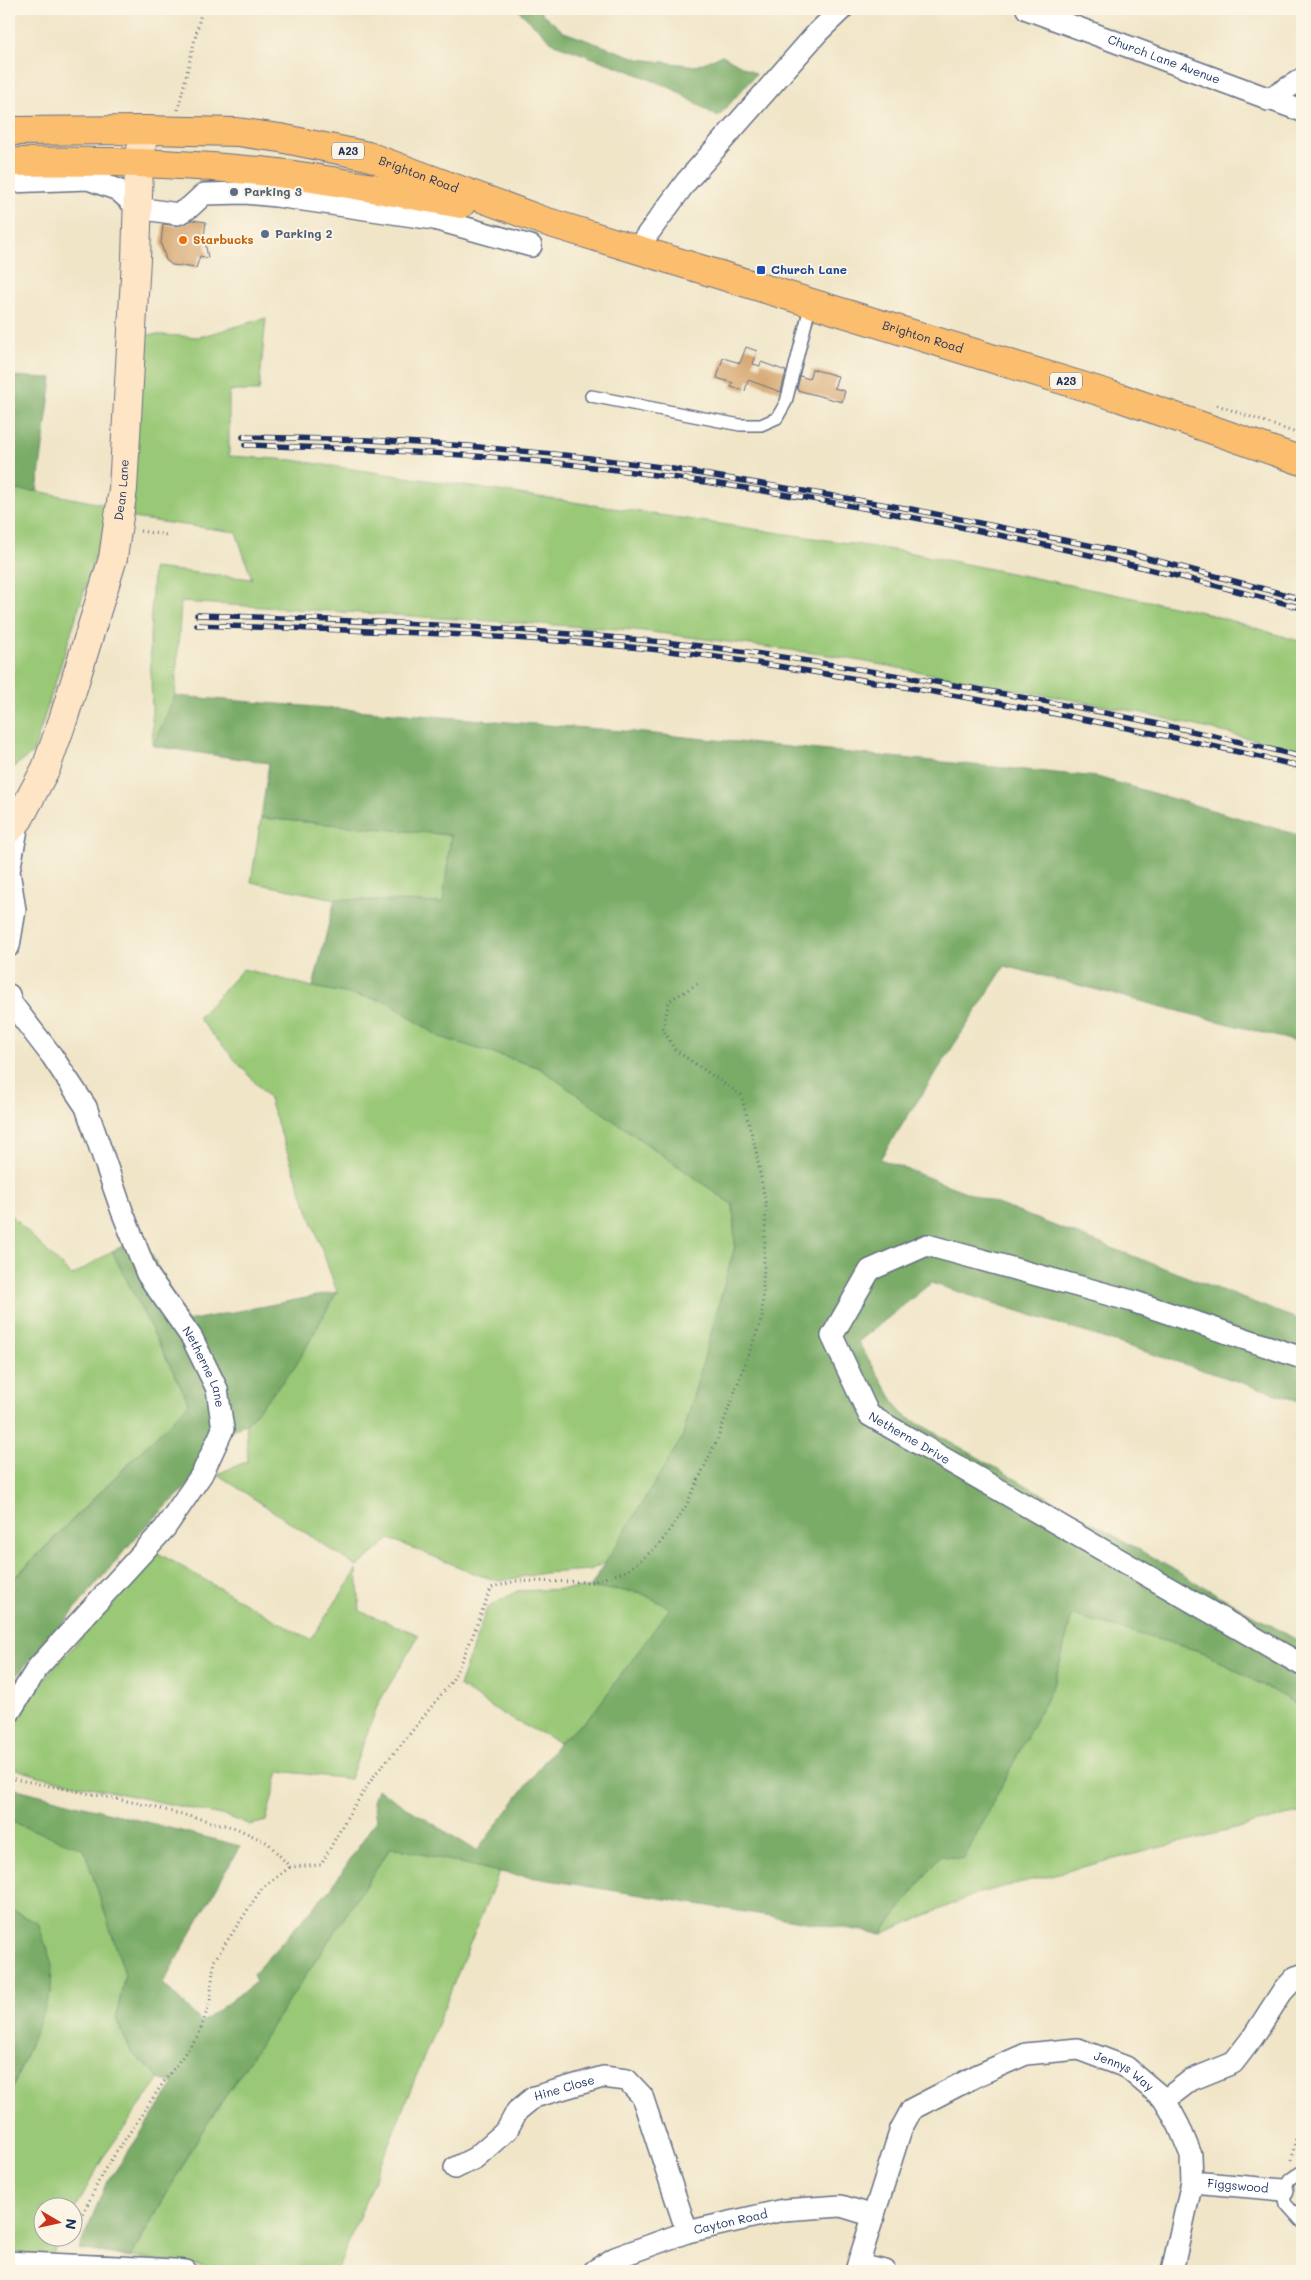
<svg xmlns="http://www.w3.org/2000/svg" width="1311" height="2280" font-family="Mali,sans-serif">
	<rect width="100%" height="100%" fill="#fcf5e5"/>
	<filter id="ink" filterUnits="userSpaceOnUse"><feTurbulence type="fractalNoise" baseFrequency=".02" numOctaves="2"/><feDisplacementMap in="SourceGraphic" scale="10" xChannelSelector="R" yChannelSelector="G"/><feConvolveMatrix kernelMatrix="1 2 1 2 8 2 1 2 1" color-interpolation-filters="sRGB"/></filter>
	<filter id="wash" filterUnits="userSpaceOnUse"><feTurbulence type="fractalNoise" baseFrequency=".0096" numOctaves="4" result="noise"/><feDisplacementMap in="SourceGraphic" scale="20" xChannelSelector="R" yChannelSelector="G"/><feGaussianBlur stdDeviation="1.12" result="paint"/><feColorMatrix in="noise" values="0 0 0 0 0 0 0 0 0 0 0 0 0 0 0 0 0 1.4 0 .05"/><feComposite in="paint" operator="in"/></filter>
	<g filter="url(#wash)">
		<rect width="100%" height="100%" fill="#f0e5c7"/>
		<g fill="#99c876" stroke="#5a7c6a">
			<polygon points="266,318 259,391 229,391 229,456 292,460 907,552 1202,612 1302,642 1302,751 1138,712 828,655 635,630 181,602 175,696 153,746 150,639 153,568 252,579 236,532 125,517 143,334 199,337"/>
			<polygon points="9,490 37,491 111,506 33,753 9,770"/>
			<polygon points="261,818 451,835 443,903 335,899 251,882"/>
			<polygon points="243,969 313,987 386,1001 440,1037 538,1067 733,1205 735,1246 682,1438 621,1555 590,1570 544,1573 499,1581 479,1575 390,1539 357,1567 217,1474 248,1461 246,1424 295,1367 337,1292 268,1097 198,1018"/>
			<polygon points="9,1213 72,1276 112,1251 189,1403 13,1579 9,1578"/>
			<polygon points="156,1552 310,1640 357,1570 360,1611 419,1635 378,1704 350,1779 279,1771 266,1821 251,1825 225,1816 39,1776 9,1767 9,1729 16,1712"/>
			<polygon points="590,1588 639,1592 671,1608 591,1716 559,1742 511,1719 459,1686 487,1608 517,1591"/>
			<polygon points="1072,1615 1203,1652 1302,1707 1302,1812 979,1893 881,1934 940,1856 1055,1682"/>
			<polygon points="9,1816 12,1822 84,1848 125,1974 116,2019 132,2053 160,2078 104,2156 73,2213 72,2208 42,2208 42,2238 61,2238 53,2255 9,2253 9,2097 51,1992 37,1923 9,1910"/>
			<polygon points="391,1847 499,1872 337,2271 236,2271 131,2257 201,2133"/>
		</g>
		<g fill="#7aac67" stroke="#4a6e62">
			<polygon points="517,9 537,9 564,32 639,59 696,66 722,55 756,74 718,117 673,89 630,71 554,44"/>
			<polygon points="9,376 52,378 37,491 9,490"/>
			<polygon points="175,696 623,731 1097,777 1302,836 1302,1043 1005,966 880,1159 1302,1321 1302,1402 931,1283 858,1342 902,1414 1302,1643 1302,1707 1203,1652 1072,1615 1055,1682 964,1859 940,1856 881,1934 499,1872 391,1847 201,2133 131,2257 79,2249 105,2186 174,2084 160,2078 132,2053 116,2019 125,1974 84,1849 12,1822 9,1816 9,1787 240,1846 163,1983 202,2022 256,1982 253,1974 332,1887 376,1820 373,1802 377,1789 477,1851 559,1742 591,1716 670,1608 639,1592 590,1588 682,1438 735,1246 733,1205 538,1067 440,1037 386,1001 313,987 335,899 443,903 451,835 261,818 269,763 153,746"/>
			<polygon points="142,1237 187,1321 337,1292 295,1367 246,1424 217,1436 196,1478 142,1530 65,1621 9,1684 9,1578 14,1579 189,1403 112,1251"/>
			<polygon points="10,1909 38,1923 52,1964 51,1992 9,2097"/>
		</g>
		<g id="blocks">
			<g fill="#d09b60">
				<polygon points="193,220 206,222 204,236 208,258 200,256 196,268 172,265 166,260 161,244 163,224 177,226"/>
				<polygon points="746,347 757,351 753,364 760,366 761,362 786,371 781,392 748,380 745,391 731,387 733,383 717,378 723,358 740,363"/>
				<polygon points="812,369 838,376 834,388 845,391 842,402 797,390 800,376 809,379"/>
			</g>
		</g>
	</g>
	<g filter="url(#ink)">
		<use href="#blocks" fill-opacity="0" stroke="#666f83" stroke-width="1"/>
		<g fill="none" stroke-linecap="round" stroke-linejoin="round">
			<g stroke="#666f83" stroke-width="14">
				<g id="lane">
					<polyline points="591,396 740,425 761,425 777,418 786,402 811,303"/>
					<polyline points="1302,2171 1290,2179 1283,2190 1286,2204 1302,2222"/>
				</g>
			</g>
			<g stroke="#666f83" stroke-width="24">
				<g id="street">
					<path id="s1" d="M1027,9L1302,111"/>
					<polyline points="1268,100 1302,79"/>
					<polyline points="9,182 88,179 118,190 138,208 178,214 190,207 204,194 245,193 276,196 434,219 531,246"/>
					<polyline points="636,250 686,182 818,32 842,9"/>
					<polyline points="9,946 15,910 9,871 19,819"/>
					<path id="s2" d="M9,995L12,1004L52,1056L86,1107L122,1211L147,1274L192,1338L217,1389L223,1429L202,1474L165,1528L38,1667L9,1713"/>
					<path id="s3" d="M1302,1358L1132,1301L927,1245L870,1270L832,1336L869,1415L1302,1665"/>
					<polyline points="1165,2100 1191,2080 1233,2063 1253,2037 1282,1992 1296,1977 1302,1975"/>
					<path id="s4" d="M455,2168L475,2158L507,2130L517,2111L534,2097L603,2077L627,2080L642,2096L687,2232"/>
					<path id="s5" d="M1192,2182L1283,2190"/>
					<path d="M9,2262C68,2266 127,2266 186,2271"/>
					<polyline points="858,2265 885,2271"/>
					<path id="s6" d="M594,2271L615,2258L687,2232L783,2210L841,2206L874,2216"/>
					<path id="s7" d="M856,2271L901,2129L912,2109L978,2075L1026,2054L1078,2049L1126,2067L1165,2100L1179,2126L1191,2155L1192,2182L1172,2271"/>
				</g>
			</g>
			<g stroke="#666f83" stroke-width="30">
				<g id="secondary">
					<path id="s8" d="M9,829L19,819L46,768L64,717L113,558L123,489L136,259L139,163L144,130"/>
				</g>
			</g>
			<g stroke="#666f83" stroke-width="30">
				<g id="highway">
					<path id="s9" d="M9,131L144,130L237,132L280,138L368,156L541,220L1121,398L1302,461"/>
					<path d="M9,162C99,160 188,163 278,173C339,181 400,193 461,204"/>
				</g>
			</g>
			<g stroke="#666f83" stroke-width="3" stroke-dasharray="1 4" stroke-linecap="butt">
				<polyline points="178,110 202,9"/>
				<polyline points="1217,405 1302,435"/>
				<polyline points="140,531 166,535"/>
				<polyline points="9,1778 137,1803 236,1828 268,1843 290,1867 321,1865 346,1819 376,1773 400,1746 452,1681 471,1640 491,1588 516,1581 592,1582 627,1571 659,1545 685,1508 717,1440 762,1318 766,1205 755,1146 741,1095 675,1050 663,1029 669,1001 697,984"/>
				<polyline points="1292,2160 1295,2141 1302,2125"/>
				<polyline points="72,2236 103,2172 163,2083 199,2034 210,2002 214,1961 262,1888 290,1867"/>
			</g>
			<use href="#lane" stroke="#fff" stroke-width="11"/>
			<use href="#street" stroke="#fff" stroke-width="21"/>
			<use href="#secondary" stroke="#fde5c5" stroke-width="28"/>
			<use href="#highway" stroke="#fbbd6e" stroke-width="28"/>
			<g stroke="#1b2f5e" stroke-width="5.5">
				<g id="rail">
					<polyline points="243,437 369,440 468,446 574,456 661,467 911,509 1132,554 1302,599"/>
					<path d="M245,445C358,449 471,453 584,466C826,494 1067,545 1302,608"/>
					<path d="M197,615C356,620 515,627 673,643C751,651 829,664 906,677C1039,699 1172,724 1302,757"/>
					<path d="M197,625C363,631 530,634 695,654C770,664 843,677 917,689C1047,711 1175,736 1302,767"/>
				</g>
			</g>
			<use href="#rail" stroke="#fcf5e5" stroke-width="4" stroke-dasharray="11" stroke-linecap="butt"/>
		</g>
	</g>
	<g fill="#5c6f8a" stroke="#fcf5e5" stroke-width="2">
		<circle cx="234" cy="192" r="5"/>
		<circle cx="265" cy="234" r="5"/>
	</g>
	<circle fill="#e8710a" stroke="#fcf5e5" stroke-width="2" cx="183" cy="240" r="5"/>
	<rect fill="#1a4fb4" stroke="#fcf5e5" stroke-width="2" x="756" y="265" width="10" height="10" rx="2.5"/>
	<g text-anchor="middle" stroke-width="4" stroke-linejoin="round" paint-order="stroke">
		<g fill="#fcf5e5" stroke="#5e6a86" stroke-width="1">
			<rect x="332" y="142.5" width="32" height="17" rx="4"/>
			<rect x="1050" y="372.5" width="32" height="17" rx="4"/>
		</g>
		<g font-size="11" font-weight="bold" fill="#1b2f5e">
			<text x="348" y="155">A23</text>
			<text x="1066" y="385">A23</text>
		</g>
		<g font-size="12" fill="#1b2f5e" stroke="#fcf5e5">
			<text dy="4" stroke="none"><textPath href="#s1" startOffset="146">Church Lane Avenue</textPath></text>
			<text dy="4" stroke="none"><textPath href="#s9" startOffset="415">Brighton Road</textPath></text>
			<text dy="4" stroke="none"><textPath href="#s9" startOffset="945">Brighton Road</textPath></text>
			<text dy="4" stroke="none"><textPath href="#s8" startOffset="361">Dean Lane</textPath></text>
			<text dy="4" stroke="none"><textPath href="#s2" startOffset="424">Netherne Lane</textPath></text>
			<text dy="4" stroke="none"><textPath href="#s3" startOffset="664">Netherne Drive</textPath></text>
			<text dy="4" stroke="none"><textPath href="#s7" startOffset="402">Jennys Way</textPath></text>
			<text dy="4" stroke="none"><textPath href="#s4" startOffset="140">Hine Close</textPath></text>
			<text dy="4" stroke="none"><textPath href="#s5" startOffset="46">Figgswood</textPath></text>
			<text dy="4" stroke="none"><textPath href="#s6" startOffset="146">Cayton Road</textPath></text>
		</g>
		<g font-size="12" font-weight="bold" fill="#4e5e75" stroke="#fcf5e5" text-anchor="start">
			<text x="244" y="196">Parking 3</text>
			<text x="275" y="238">Parking 2</text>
		</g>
		<g font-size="12" font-weight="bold" fill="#c56008" stroke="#fcf5e5" text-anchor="start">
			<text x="193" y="244">Starbucks</text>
		</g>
		<g font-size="12" font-weight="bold" fill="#164399" stroke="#fcf5e5" text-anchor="start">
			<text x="771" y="274">Church Lane</text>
		</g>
	</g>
	<rect width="1311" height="2280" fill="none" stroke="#fcf5e5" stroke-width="30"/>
	<g transform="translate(58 2222) rotate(99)"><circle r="24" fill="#fcf5e5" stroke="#a2a6af"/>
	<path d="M0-4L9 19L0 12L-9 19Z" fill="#c8321e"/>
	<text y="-8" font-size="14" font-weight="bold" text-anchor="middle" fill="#1b2f5e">N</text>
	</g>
</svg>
